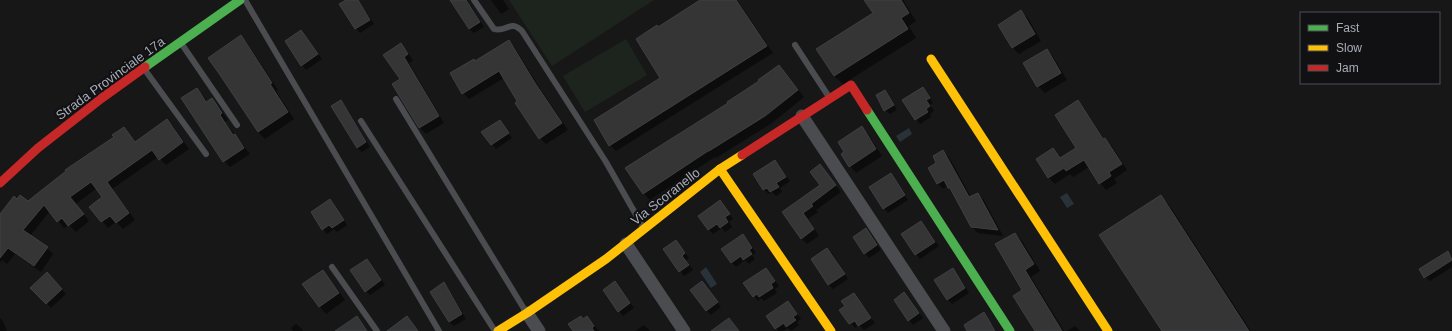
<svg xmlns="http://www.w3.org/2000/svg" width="1452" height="331" font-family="Helvetica,sans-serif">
	<rect width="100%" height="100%" fill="#171717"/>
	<g fill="#1d241e">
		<polygon points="509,0 654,0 552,66"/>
		<polygon points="626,39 647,75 585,112 563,76"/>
	</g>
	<g fill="#2a3239">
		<polygon points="909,128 912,134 900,142 896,136"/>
		<polygon points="1067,193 1074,204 1067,208 1060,197"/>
		<polygon points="706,267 717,284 711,288 700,272"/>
	</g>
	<g fill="#0007">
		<polygon points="348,0 358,0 374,24 360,33 356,28"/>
		<polygon points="454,0 467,0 484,27 474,33 469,29 452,2"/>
		<polygon points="491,0 503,0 509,9 501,14"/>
		<polygon points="701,0 737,0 773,53 616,151 610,145 661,78 658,28"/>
		<polygon points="865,0 903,0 916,21 909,26 916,38 843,84 834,76 874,14"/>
		<polygon points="1021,12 1028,18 1041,41 1019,54 1012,47"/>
		<polygon points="301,31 322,59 306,70 302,65"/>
		<polygon points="241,37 247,43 278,90 276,91 294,119 265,139 258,132 221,74"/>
		<polygon points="509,41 515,48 541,90 568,130 546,144 540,138 504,78 469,99 463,93 476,62"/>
		<polygon points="401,45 407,51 413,61 409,63 444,123 426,134 420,128 394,84 401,80"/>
		<polygon points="1046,50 1053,57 1067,80 1045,93 1038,86"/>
		<polygon points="778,66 804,97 772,123 716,158 715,157 650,200 643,193 729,103 760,81"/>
		<polygon points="923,88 933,103 930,105 934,111 930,114 931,117 920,124 916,119"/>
		<polygon points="197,89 208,102 212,100 218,106 228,120 225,122 250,154 230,167 224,161"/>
		<polygon points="885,91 889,96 897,110 890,114 885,110"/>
		<polygon points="340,101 345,106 370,147 362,152 357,148"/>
		<polygon points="1078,102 1084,108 1104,139 1111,145 1127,170 1114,179 1117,183 1106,190 1100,183 1089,167 1073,177 1070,174 1055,184 1049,178 1037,160 1053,149 1061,158 1077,148"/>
		<polygon points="166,120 173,126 189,149 166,165 158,157 112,189 135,220 123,229 116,222 108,228 91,207 104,198 97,188 76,204 89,221 76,232 69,225 64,228 50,211 30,236 47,248 53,254 41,272 15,254 7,264 2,260 0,263 0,215 17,200 28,203 115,137 124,128 136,142"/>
		<polygon points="499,121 512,138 496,149 483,132"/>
		<polygon points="862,128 868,134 882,156 856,173 850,166 845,152"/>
		<polygon points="943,152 949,157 971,197 978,194 984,200 1003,236 978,233 972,227 953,192 948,186 943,189 937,183 938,163"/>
		<polygon points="775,161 790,181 780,188 782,192 776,196 772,192 769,194 764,190 754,174"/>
		<polygon points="820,165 841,192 816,210 818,212 808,219 819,236 807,244 801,238 783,213 821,186"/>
		<polygon points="891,174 895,179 908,200 888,213 884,208"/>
		<polygon points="1161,196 1169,205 1251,331 1163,331"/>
		<polygon points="334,205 347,225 337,232 334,229 327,234 323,229"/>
		<polygon points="724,206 733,219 729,222 732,227 725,232 722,228 713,234 709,230"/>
		<polygon points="921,222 939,246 920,259 903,235"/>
		<polygon points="866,229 881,250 869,258 865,253"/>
		<polygon points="1015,234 1022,241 1040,271 1031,277 1064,331 1037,331 1023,290"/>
		<polygon points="743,235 756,253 752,255 755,259 749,264 745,260 736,267 731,262"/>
		<polygon points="676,241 689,258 686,260 693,270 684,276 664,249"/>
		<polygon points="827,249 832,253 848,279 833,289 829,285 812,259"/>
		<polygon points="1447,252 1452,257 1452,267 1430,281 1425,277"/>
		<polygon points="367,260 385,285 370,295 366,291"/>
		<polygon points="766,269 779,286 775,289 777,293 764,301 761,298 758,301 754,296"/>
		<polygon points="952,269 957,274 969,293 952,304 947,299"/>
		<polygon points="322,271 329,278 345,300 326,314 320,307 304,285"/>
		<polygon points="47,274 66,294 51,308 32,288"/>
		<polygon points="615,282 634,308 623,316 619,311"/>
		<polygon points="702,282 721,307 711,315 706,310"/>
		<polygon points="444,284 448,288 466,319 454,326 449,322 431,292"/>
		<polygon points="904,293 923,318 913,325 909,320"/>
		<polygon points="854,294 875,323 864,330 859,325 855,328 841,310 846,306"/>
		<polygon points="788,302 801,319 797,322 799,325 791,331 788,328 783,331 778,331 767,316"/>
		<polygon points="984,314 988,318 996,331 968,331"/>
		<polygon points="587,317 599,331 571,331 583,320"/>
		<polygon points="0,318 3,321 7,331 0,331"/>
		<polygon points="296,324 302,329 303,331 293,331 291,328"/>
		<polygon points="644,325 650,331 635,331"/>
		<polygon points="1075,326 1080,331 1067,331"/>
	</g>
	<g fill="#353536" stroke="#3f4043">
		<polygon points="346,0 358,0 370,20 355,29 339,4"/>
		<polygon points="450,0 466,0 480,22 469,29"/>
		<polygon points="700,0 736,0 767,46 609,146 594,120 660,78 636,39 657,25 658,27"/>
		<polygon points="864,0 901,0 909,13 901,18 908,29 834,76 816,49 873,13"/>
		<polygon points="1021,10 1035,34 1012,48 998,25"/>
		<polygon points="301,30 318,54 301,66 285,41"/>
		<polygon points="241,35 272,83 270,84 288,112 258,132 220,75 208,58"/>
		<polygon points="509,40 535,83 562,123 539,139 515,103 517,101 499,71 462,94 450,73 474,59 475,61"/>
		<polygon points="401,43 408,54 404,57 439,116 419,128 392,84 400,79 383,55"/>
		<polygon points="1047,49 1061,73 1037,87 1023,63"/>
		<polygon points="779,65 798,90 765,116 709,151 708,151 643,194 625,168 728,103 727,102 759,81 758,80"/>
		<polygon points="923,87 930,98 926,100 930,106 926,109 928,112 915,120 902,100"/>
		<polygon points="197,88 206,102 212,98 222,113 220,115 233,135 235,134 244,148 223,162 181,98"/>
		<polygon points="885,90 894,105 884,111 876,95"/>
		<polygon points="341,100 366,142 357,148 331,106"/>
		<polygon points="1078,100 1103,139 1105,138 1122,164 1109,172 1111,176 1099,184 1084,160 1066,171 1064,168 1048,178 1036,159 1053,148 1060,158 1076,148 1055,115"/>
		<polygon points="167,119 183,142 159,160 152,150 107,182 129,213 116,223 110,216 101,222 89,207 102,197 91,182 70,197 84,214 68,226 62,218 57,222 44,205 23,230 48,247 34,266 8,248 0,258 0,214 14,196 17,199 20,195 28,201 66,171 65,170 114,137 112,135 124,127 135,142"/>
		<polygon points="500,120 509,133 491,145 481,132"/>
		<polygon points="862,126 876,149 849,167 841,154 844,152 838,142"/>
		<polygon points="943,150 969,197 978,193 998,230 971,227 950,188 948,188 944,180 937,184 928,168 936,163 933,156"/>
		<polygon points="775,160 786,177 776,183 779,187 770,192 767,188 763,190 753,174"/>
		<polygon points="820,164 836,185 811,204 813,206 803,213 814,229 801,239 782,212 820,185 810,172"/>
		<polygon points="891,173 905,195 883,209 869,187"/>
		<polygon points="1161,195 1249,331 1162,331 1099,235"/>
		<polygon points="330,199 344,220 332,228 329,225 322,230 311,212"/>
		<polygon points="720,200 730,214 725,217 728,222 720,228 717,224 708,230 698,216"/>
		<polygon points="921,221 935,242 915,255 901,234"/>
		<polygon points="866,228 877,245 864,254 853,237"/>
		<polygon points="1015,233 1034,264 1025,270 1062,331 1035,331 1013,296 1022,290 995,244"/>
		<polygon points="743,234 752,248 749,250 752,254 743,260 741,256 731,263 721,249"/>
		<polygon points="676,240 685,253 682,256 689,265 679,272 663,249"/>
		<polygon points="827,248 845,274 828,285 811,259"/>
		<polygon points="1448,251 1452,260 1424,278 1419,269"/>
		<polygon points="367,259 381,280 365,292 350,270"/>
		<polygon points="766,268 775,281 771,284 773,288 759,297 757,294 753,297 743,283"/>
		<polygon points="953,268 965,288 947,300 934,280"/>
		<polygon points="323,270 339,293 319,307 302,284"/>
		<polygon points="47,272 62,289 46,304 30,288"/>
		<polygon points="615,281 630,303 618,312 603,290"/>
		<polygon points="702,281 718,302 706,311 690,290"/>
		<polygon points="444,282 462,314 449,322 430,292"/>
		<polygon points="904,292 919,313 908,321 894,300"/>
		<polygon points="854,293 871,318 858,326 855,321 849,324 839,310 845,306 841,301"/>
		<polygon points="788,301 797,314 793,317 796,320 786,327 784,323 775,329 766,316"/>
		<polygon points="984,312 995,331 967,331 964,325"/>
		<polygon points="357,316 367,331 335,331"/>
		<polygon points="407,316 418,331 387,331"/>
		<polygon points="581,316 583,319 587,316 594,326 592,328 594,331 573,331 568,324"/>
		<polygon points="729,318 739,331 711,331"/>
	</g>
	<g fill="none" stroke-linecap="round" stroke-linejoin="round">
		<g stroke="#4b4c50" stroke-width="6">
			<polyline points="245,0 439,331"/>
			<path d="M474,0L494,29C506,33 510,19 522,31L606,162L643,227"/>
			<polyline points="181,43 237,125"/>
			<polyline points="795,45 829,97"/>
			<polyline points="145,70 206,154"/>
			<polyline points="396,99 526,312"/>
			<polyline points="361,121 495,331"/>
			<polyline points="332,267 377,331"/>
		</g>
		<g stroke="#4b4c50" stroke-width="13">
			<polyline points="802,116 944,331"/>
			<polyline points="626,244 684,331"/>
			<polyline points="527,313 539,331"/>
		</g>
		<g stroke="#4caf50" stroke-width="9">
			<polyline points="145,67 240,0"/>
			<polyline points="867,110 1010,331"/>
		</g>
		<g stroke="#ffc107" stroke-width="9">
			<polyline points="931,59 1108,331"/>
			<polyline points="720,169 831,331"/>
			<polyline points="498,331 527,313 606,259 720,169 742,155"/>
		</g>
		<g stroke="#c62828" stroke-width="9">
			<polyline points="742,155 851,85 867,110"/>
			<polyline points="0,183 38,148 102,98 145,67"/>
		</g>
	</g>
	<g text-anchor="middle" stroke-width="4" stroke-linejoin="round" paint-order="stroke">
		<g font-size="13" fill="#a8adb8" stroke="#111113">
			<text transform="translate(110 78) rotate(-36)" y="5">Strada Provinciale 17a</text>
			<text transform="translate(665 196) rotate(-38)" y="5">Via Scoranello</text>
		</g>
	</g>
	<rect x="1300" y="12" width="140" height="72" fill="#111113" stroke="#4d4f55"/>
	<rect x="1308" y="25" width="20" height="6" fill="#4caf50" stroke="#4d4f55"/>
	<text x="1336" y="32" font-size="12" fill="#a8adb8">Fast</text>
	<rect x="1308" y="45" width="20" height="6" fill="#ffc107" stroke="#4d4f55"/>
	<text x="1336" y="52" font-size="12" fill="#a8adb8">Slow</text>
	<rect x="1308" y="65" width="20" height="6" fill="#c62828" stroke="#4d4f55"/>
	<text x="1336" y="72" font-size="12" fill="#a8adb8">Jam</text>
</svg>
